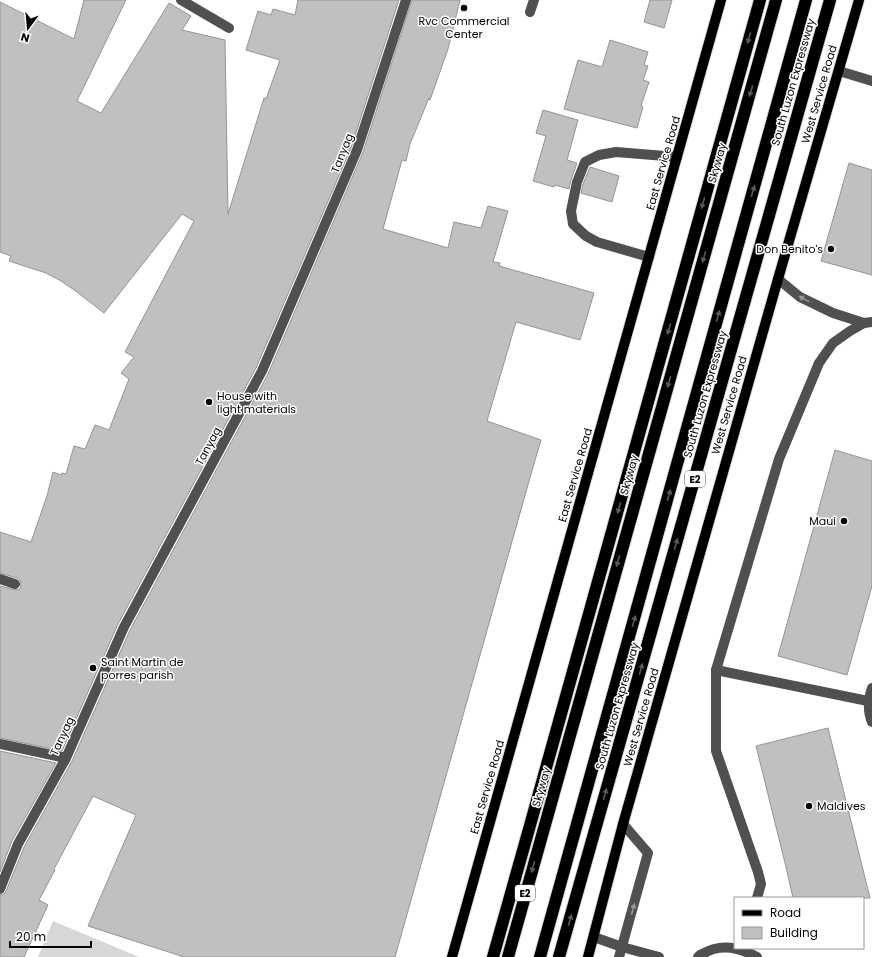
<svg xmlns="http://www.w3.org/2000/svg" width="872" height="957" font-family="Poppins,sans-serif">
	<rect width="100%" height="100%" fill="#fff"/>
	<polygon fill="#d7d7d7" points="53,921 139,957 38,957"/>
	<g fill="#c0c0c0" stroke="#949494">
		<polygon points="84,0 126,0 77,101 101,113 169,3 191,16 182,30 225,40 228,214 264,98 266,99 280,60 246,50 258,11 271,15 273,9 295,15 298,0 399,0 351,148 256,368 118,624 62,751 0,738 0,586 16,590 20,589 21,583 20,580 17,578 0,573 0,532 31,542 47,496 53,472 61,475 62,473 66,474 74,446 85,449 95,425 109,430 129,379 121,373 134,357 125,352 194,221 182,214 104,313 77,292 61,281 46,273 9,261 11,256 0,252 0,2 74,39"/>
		<polygon points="412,0 460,0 448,49 430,100 429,98 410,144 406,161 402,160 383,229 448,248 454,222 481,228 488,206 508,211 493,262 500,263 499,266 594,293 580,340 516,322 487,421 541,440 533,467 395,957 184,957 88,926 136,815 93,796 54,869 55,870 39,900 48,905 24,957 0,957 0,895 4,894 6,891 24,847 72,761 130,630 268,374 363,152"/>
		<polygon points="650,0 672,0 664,28 644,22"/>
		<polygon points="610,40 648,52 644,65 648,66 643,80 649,82 641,106 643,107 637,128 564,109 578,60 602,67"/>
		<polygon points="543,110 578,120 567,160 577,163 571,180 569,189 555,185 554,187 533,181 546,136 536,133"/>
		<polygon points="849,163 872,170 872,275 821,261"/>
		<polygon points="590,167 619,176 612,202 581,193 583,184"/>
		<polygon points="835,450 872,461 872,586 847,675 778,656"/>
		<polygon points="828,728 870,898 793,898 786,867 756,746"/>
		<polygon points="0,751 56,763 12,841 0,872"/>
	</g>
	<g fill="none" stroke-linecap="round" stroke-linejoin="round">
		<g stroke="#dbdbdb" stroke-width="12">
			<g id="major">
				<polyline points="452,957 721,0"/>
				<polyline points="588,957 623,824 778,279 859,0"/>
			</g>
		</g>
		<g stroke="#dbdbdb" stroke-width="14">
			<g id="highway">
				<polyline points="493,957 529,829 760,0"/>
				<polyline points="508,957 776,0"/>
				<polyline points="540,957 806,0"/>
				<polyline points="559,957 830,0"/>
			</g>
		</g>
		<g stroke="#505050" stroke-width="10">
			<polyline points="181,0 229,28"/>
			<polyline points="530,12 534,0"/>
			<polyline points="839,71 872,81"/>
			<polyline points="649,257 597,242 586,236 573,224 571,211 577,182 585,162 599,155 616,152 677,157"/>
			<polyline points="778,279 800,297 833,313 864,323 872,322"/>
			<polyline points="0,579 15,584"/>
			<polyline points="716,670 868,701"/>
			<path d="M872,688C868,700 867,710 872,722"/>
			<polyline points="0,744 66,758"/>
			<polyline points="0,889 18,844 66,758 124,627 262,371 357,150 406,0"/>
			<polyline points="757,898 761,884 758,872 716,751 716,670 779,459 819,363 833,343 850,331 864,323"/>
			<polyline points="594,937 622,947 659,957"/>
			<polyline points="619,957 648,853 623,824"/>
			<path d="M698,957L700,955C705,953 710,950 714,949C730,945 743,950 757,957"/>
		</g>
		<use href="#major" stroke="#000" stroke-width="10"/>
		<use href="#highway" stroke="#000" stroke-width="12"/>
	</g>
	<defs><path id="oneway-solid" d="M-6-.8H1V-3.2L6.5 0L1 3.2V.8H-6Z"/></defs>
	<g fill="#595959">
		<use href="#oneway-solid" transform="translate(749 38) rotate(106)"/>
		<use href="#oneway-solid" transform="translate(751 91) rotate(106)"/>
		<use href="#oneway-solid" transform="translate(753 191) rotate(-74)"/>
		<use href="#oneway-solid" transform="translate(703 203) rotate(106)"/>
		<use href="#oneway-solid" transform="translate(704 257) rotate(106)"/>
		<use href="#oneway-solid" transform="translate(718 316) rotate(-74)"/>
		<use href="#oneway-solid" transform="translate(669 329) rotate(106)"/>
		<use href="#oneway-solid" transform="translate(669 382) rotate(106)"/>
		<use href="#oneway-solid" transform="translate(669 495) rotate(-74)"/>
		<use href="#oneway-solid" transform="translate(619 508) rotate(106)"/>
		<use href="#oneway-solid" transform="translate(676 544) rotate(-74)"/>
		<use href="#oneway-solid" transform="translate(618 561) rotate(106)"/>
		<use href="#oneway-solid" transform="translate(634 621) rotate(-74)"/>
		<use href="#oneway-solid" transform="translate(641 669) rotate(-74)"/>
		<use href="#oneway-solid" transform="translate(605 794) rotate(-74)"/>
		<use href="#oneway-solid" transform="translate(533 867) rotate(106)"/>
		<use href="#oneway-solid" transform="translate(570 920) rotate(-74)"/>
	</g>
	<g fill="#969696">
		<use href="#oneway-solid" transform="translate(804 299) rotate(-151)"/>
		<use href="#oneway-solid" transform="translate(633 909) rotate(-75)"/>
	</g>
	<g fill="#000" stroke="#fff" stroke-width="1.5">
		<circle cx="464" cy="8" r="4"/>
		<circle cx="831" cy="249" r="4"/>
		<circle cx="209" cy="402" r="4"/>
		<circle cx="844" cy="521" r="4"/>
		<circle cx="93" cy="668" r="4"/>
		<circle cx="809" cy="806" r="4"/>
	</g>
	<g text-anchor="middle" stroke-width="3" stroke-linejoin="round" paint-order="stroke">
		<g fill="#fff" stroke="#4c4c4c" stroke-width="1">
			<rect x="685" y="471" width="20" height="16" rx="3"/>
			<rect x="515" y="885" width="20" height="16" rx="3"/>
		</g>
		<g font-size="10" font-weight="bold" fill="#000">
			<text x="695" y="483">E2</text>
			<text x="525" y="897">E2</text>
		</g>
		<g font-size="11" fill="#000" stroke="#fff" text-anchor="start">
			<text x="464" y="25" text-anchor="middle">Rvc Commercial<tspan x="464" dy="13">Center</tspan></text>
			<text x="823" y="253" text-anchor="end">Don Benito's</text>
			<text x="217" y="400">House with<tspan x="217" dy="13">light materials</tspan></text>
			<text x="836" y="525" text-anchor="end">Maui</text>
			<text x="101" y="666">Saint Martin de<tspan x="101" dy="13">porres parish</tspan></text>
			<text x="817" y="810">Maldives</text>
		</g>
		<g font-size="11" fill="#000" stroke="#fff">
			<text transform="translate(793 82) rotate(-74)" y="4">South Luzon Expressway</text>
			<text transform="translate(819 94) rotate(-74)" y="4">West Service Road</text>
			<text transform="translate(342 153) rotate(-68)" y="4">Tanyag</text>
			<text transform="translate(663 163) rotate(-74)" y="4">East Service Road</text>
			<text transform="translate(717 163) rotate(-74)" y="4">Skyway</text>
			<text transform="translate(705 394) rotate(-74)" y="4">South Luzon Expressway</text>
			<text transform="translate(729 405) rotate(-74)" y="4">West Service Road</text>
			<text transform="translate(208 446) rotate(-62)" y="4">Tanyag</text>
			<text transform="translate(575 475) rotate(-74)" y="4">East Service Road</text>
			<text transform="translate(629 475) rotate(-74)" y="4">Skyway</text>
			<text transform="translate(617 706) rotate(-74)" y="4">South Luzon Expressway</text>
			<text transform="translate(641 717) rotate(-74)" y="4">West Service Road</text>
			<text transform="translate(62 736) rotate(-65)" y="4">Tanyag</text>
			<text transform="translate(487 787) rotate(-74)" y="4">East Service Road</text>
			<text transform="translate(541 787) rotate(-74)" y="4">Skyway</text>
		</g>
	</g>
	<rect x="734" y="897" width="130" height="52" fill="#ffffff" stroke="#999999"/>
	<rect x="742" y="910" width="20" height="6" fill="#000000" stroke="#999999"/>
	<text x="770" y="917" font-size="12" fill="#000000">Road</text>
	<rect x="742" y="927" width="20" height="12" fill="#c0c0c0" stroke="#999999"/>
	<text x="770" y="937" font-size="12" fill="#000000">Building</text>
	<g transform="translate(28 28) rotate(196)" stroke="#ffffff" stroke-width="3" paint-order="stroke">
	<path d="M0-3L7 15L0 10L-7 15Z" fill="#000000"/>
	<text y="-6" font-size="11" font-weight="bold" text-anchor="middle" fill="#000000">N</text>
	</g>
	<path d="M10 941v6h81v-6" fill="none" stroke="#000000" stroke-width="2"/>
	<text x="16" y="941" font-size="12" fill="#000000" stroke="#ffffff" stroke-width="3" paint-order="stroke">20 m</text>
</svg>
